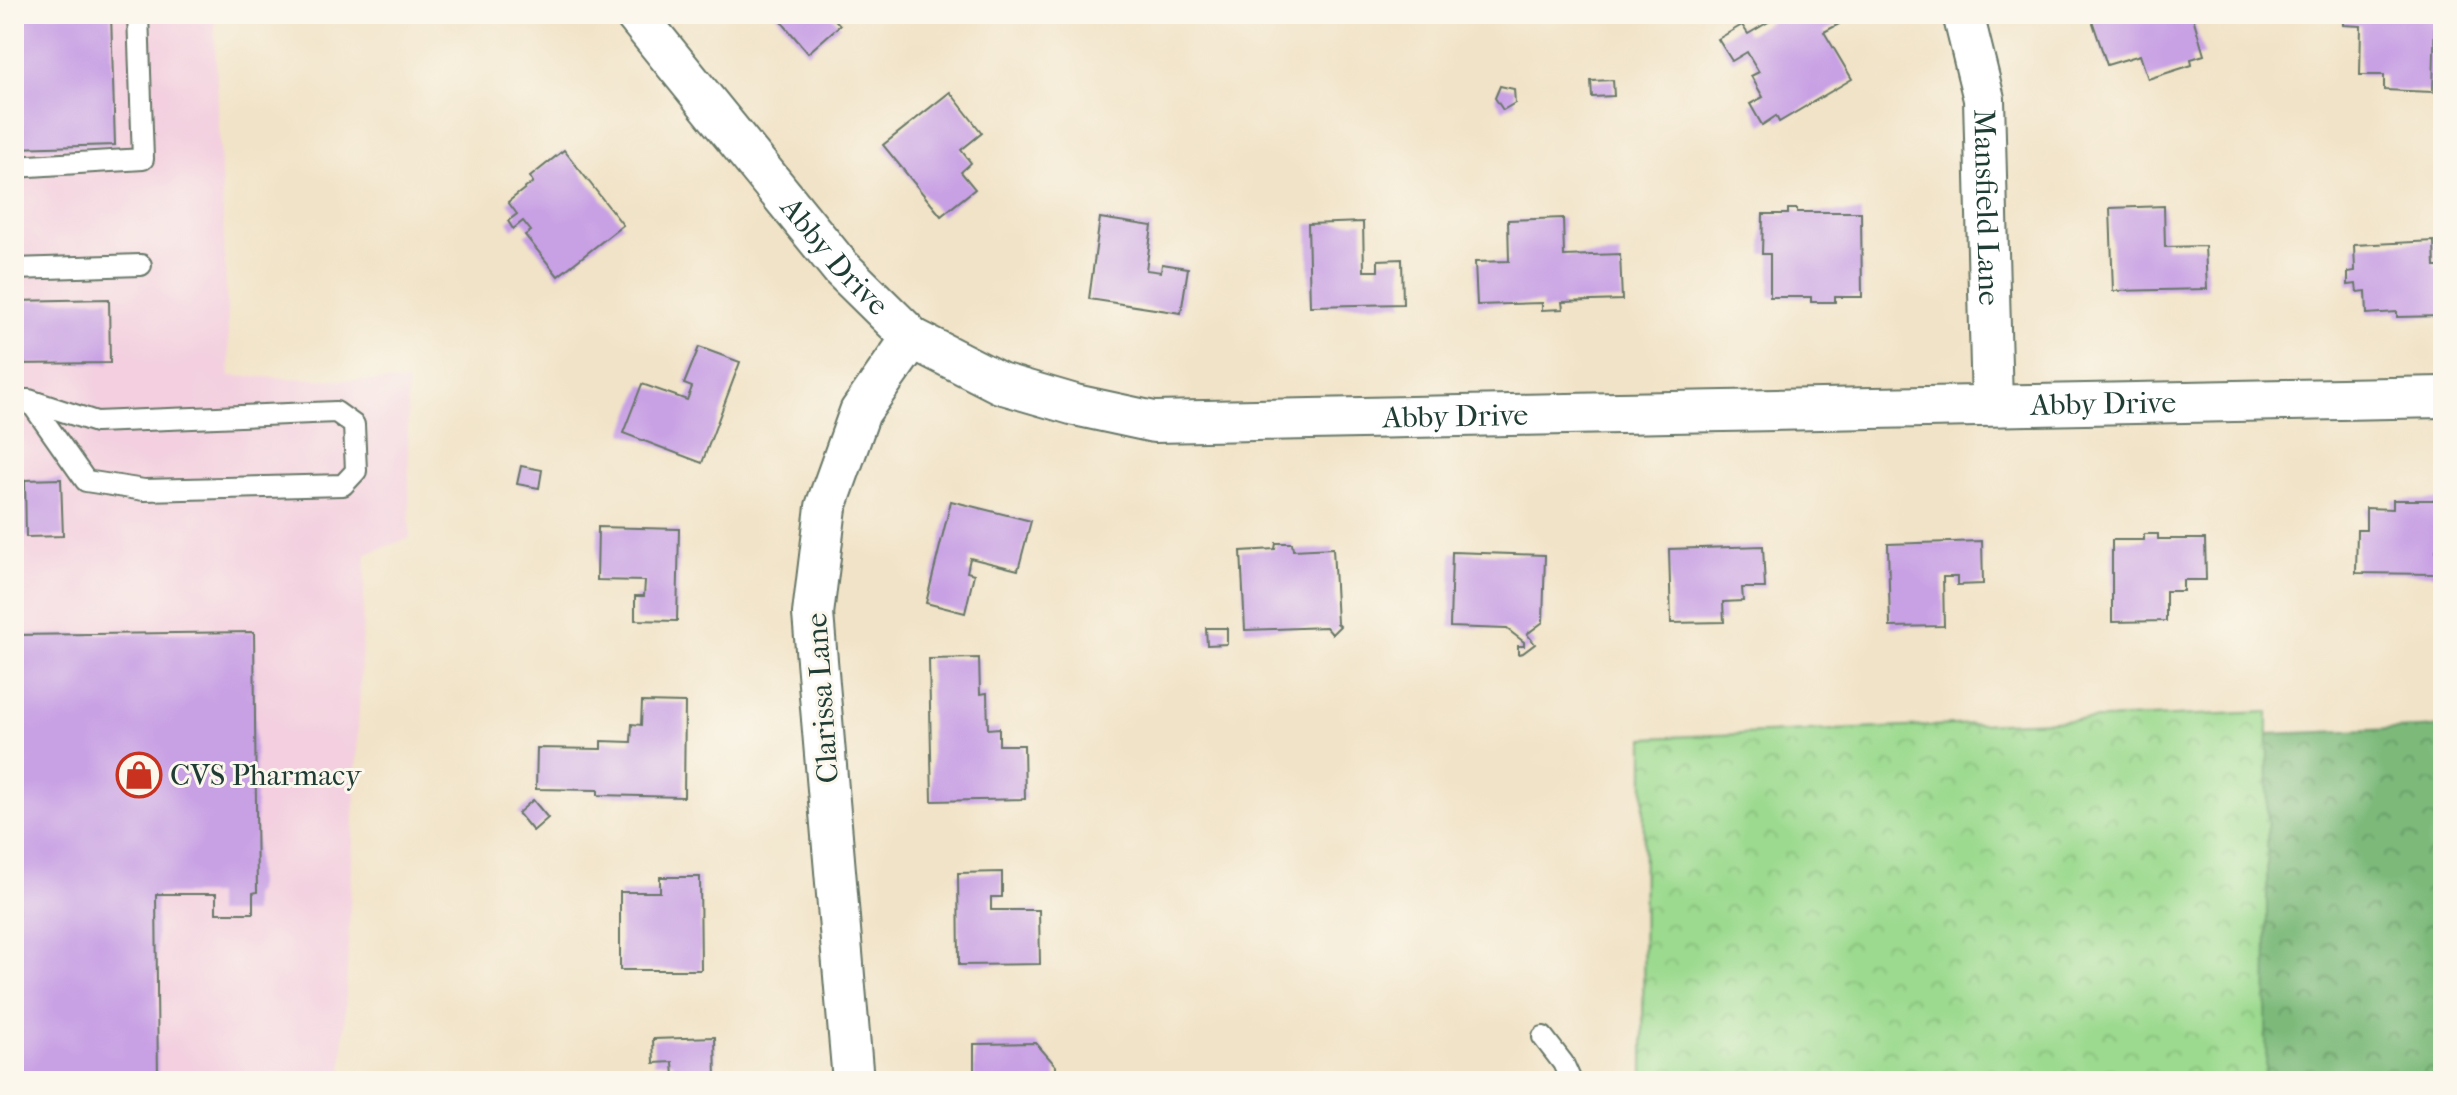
<svg xmlns="http://www.w3.org/2000/svg" width="2457" height="1095" font-family="'IM FELL French Canon',serif">
	<defs>
		<pattern id="forest-crowns" width="20" height="18" patternUnits="userSpaceOnUse" patternTransform="scale(2)"><rect width="20" height="18" fill="#7dba7a"/><path d="M2 6a3 3 0 1 1 6 0M12 15a3 3 0 1 1 6 0" fill="none" stroke="#669865"/></pattern>
		<pattern id="park-crowns" width="20" height="18" patternUnits="userSpaceOnUse" patternTransform="scale(2)"><rect width="20" height="18" fill="#9cda8f"/><path d="M2 6a3 3 0 1 1 6 0M12 15a3 3 0 1 1 6 0" fill="none" stroke="#86bc7c"/></pattern>
	</defs>
	<rect width="100%" height="100%" fill="#fbf7ec"/>
	<filter id="ink" filterUnits="userSpaceOnUse"><feTurbulence type="fractalNoise" baseFrequency=".0125" numOctaves="2"/><feDisplacementMap in="SourceGraphic" scale="16" xChannelSelector="R" yChannelSelector="G"/><feConvolveMatrix kernelMatrix="1 2 1 2 8 2 1 2 1" color-interpolation-filters="sRGB"/></filter>
	<filter id="wash" filterUnits="userSpaceOnUse"><feTurbulence type="fractalNoise" baseFrequency=".006" numOctaves="4" result="noise"/><feDisplacementMap in="SourceGraphic" scale="32" xChannelSelector="R" yChannelSelector="G"/><feGaussianBlur stdDeviation="1.8" result="paint"/><feColorMatrix in="noise" values="0 0 0 0 0 0 0 0 0 0 0 0 0 0 0 0 0 1.4 0 .05"/><feComposite in="paint" operator="in"/></filter>
	<g filter="url(#wash)">
		<rect width="100%" height="100%" fill="#f1e3c7"/>
		<polygon fill="#f3cfdf" points="14,14 214,14 230,376 407,382 410,538 366,554 342,1081 14,1081"/>
		<polygon fill="url(#forest-crowns)" stroke="#4e7c57" stroke-width="2" points="2443,727 2443,1081 2228,1081 2219,736"/>
		<polygon fill="url(#park-crowns)" stroke="#5e8c62" stroke-width="2" points="2268,712 2266,1081 1643,1081 1644,738"/>
		<g id="blocks">
			<g fill="#c8a0e4">
				<polygon points="14,14 111,14 115,145 14,148"/>
				<polygon points="775,14 830,14 840,25 808,53"/>
				<polygon points="1349,14 1404,14 1404,21 1349,20"/>
				<polygon points="1782,14 1840,14 1839,24 1824,32 1852,79 1779,122 1776,116 1762,125 1750,104 1763,97 1751,76 1759,72 1747,52 1732,61 1718,39 1742,25 1748,34"/>
				<polygon points="2090,14 2192,14 2204,55 2191,59 2192,65 2148,79 2140,55 2107,65"/>
				<polygon points="2343,14 2435,14 2433,92 2384,90 2384,75 2360,75 2361,26 2343,25"/>
				<polygon points="1613,80 1614,96 1592,97 1591,81"/>
				<polygon points="1500,86 1514,89 1515,103 1503,110 1495,98"/>
				<polygon points="950,92 982,133 961,150 971,163 961,172 975,189 941,216 883,145"/>
				<polygon points="564,150 623,225 558,276 525,235 531,231 523,221 513,229 508,221 517,214 508,202 533,182 530,177"/>
				<polygon points="2164,206 2165,247 2205,246 2207,289 2113,291 2110,208"/>
				<polygon points="1788,209 1797,209 1797,212 1861,212 1862,297 1835,297 1835,302 1811,302 1811,297 1770,297 1770,254 1762,254 1763,214 1788,214"/>
				<polygon points="1100,218 1152,226 1146,270 1161,272 1162,264 1188,268 1181,313 1089,299"/>
				<polygon points="1563,218 1564,256 1620,254 1622,300 1562,302 1563,309 1542,310 1542,303 1477,305 1475,262 1509,261 1508,220"/>
				<polygon points="1363,222 1364,271 1378,271 1378,260 1402,259 1403,304 1310,306 1308,224"/>
				<polygon points="2434,241 2435,267 2443,267 2443,316 2397,317 2397,312 2367,314 2366,291 2357,292 2356,284 2348,285 2348,272 2355,271 2354,245"/>
				<polygon points="109,299 110,363 14,364 14,301"/>
				<polygon points="699,347 740,362 702,463 623,433 642,384 687,400 692,387 684,384"/>
				<polygon points="521,466 542,470 539,488 517,484"/>
				<polygon points="61,479 63,536 26,537 25,480"/>
				<polygon points="2393,500 2443,500 2443,550 2436,550 2437,574 2356,573 2357,530 2366,530 2366,508 2393,509"/>
				<polygon points="951,501 1031,521 1018,570 970,558 967,572 974,574 965,613 926,603"/>
				<polygon points="598,527 679,529 677,621 635,620 635,596 644,596 645,581 597,580"/>
				<polygon points="2144,534 2158,534 2158,539 2205,539 2206,580 2183,580 2183,591 2166,591 2166,621 2112,622 2112,540 2144,540"/>
				<polygon points="1982,541 1983,584 1957,585 1957,577 1943,577 1944,626 1890,627 1888,544"/>
				<polygon points="1276,543 1292,543 1293,550 1333,548 1337,623 1340,626 1332,634 1326,627 1245,630 1241,551 1275,549"/>
				<polygon points="1763,546 1765,588 1742,588 1743,601 1723,602 1724,622 1671,623 1669,549"/>
				<polygon points="1452,552 1545,555 1543,622 1527,634 1535,644 1523,653 1518,654 1518,646 1524,646 1524,642 1507,629 1450,627"/>
				<polygon points="1206,628 1227,628 1227,644 1207,645"/>
				<polygon points="254,632 257,892 253,893 253,913 216,913 216,894 156,894 158,1081 20,1081 18,902 14,902 14,635"/>
				<polygon points="979,658 980,694 987,693 988,729 999,728 999,745 1024,745 1025,799 932,801 929,659"/>
				<polygon points="642,702 685,703 684,797 598,795 598,790 536,789 537,748 601,749 601,741 631,742 632,724 641,725"/>
				<polygon points="533,800 548,818 533,831 518,813"/>
				<polygon points="1002,872 1002,897 991,897 991,910 1039,910 1040,964 959,965 958,873"/>
				<polygon points="660,877 700,877 701,970 620,970 620,892 660,892"/>
				<polygon points="715,1037 716,1081 682,1081 682,1078 674,1078 673,1062 654,1063 653,1039"/>
				<polygon points="1036,1043 1056,1066 1056,1081 974,1081 974,1044"/>
			</g>
		</g>
	</g>
	<g filter="url(#ink)">
		<use href="#blocks" fill-opacity="0" stroke="#687767" stroke-width="2"/>
		<g fill="none" stroke-linecap="round" stroke-linejoin="round">
			<g stroke="#687767" stroke-width="24">
				<g id="lane">
					<polyline points="14,167 143,159 138,14"/>
					<polyline points="14,269 141,265"/>
					<polyline points="14,400 29,400 96,422 336,412 354,425 356,471 343,485 144,490 86,481 29,400"/>
					<polyline points="1543,1037 1563,1063 1571,1081"/>
				</g>
			</g>
			<g stroke="#687767" stroke-width="44">
				<g id="street">
					<path id="s1" d="M635,14L841,268L912,338L1000,383L1075,405L1154,422L2443,397"/>
					<path id="s2" d="M1963,14L1984,99L1992,405"/>
					<polyline points="853,1081 813,614 826,507 860,412 912,338"/>
				</g>
			</g>
			<use href="#lane" stroke="#fff" stroke-width="20"/>
			<use href="#street" stroke="#fff" stroke-width="40"/>
		</g>
	</g>
	<defs>
		<g id="shop-ring" transform="scale(2.3)"><circle r="9.5" fill="#fbf7ec" stroke="#c8321e" stroke-width="1.5"/><path d="M-5-2.5h2.3a2.7 3.5 0 0 1 5.4 0H5L5.5 6h-11ZM-1.5-2.5h3a1.5 2.3 0 0 0-3 0Z" fill="#c8321e"/></g>
	</defs>
	<g fill-rule="evenodd">
		<use href="#shop-ring" x="139" y="775"/>
	</g>
	<g text-anchor="middle" stroke-width="6" stroke-linejoin="round" paint-order="stroke">
		<g font-size="30" fill="#1f3d34" stroke="#fbf7ec">
			<text dy="10" stroke="none"><textPath href="#s2" startOffset="196">Mansfield Lane</textPath></text>
			<text dy="10" stroke="none"><textPath href="#s1" startOffset="314">Abby Drive</textPath></text>
			<text dy="10" stroke="none"><textPath href="#s1" startOffset="1634">Abby Drive</textPath></text>
			<text dy="10" stroke="none"><textPath href="#s1" startOffset="986">Abby Drive</textPath></text>
			<text transform="translate(822 698) rotate(-94)" y="10">Clarissa Lane</text>
		</g>
		<g font-size="30" fill="#1f3d34" stroke="#fbf7ec" text-anchor="start">
			<text x="170" y="785">CVS Pharmacy</text>
		</g>
	</g>
	<rect width="2457" height="1095" fill="none" stroke="#fbf7ec" stroke-width="48"/>
</svg>
